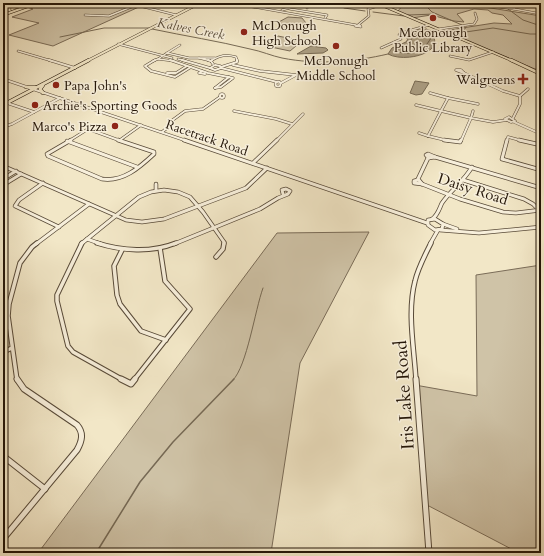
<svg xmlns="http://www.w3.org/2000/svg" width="544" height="556" font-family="Cardo,serif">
	<rect width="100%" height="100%" fill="#f2e7c7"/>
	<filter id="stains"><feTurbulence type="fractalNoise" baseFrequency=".005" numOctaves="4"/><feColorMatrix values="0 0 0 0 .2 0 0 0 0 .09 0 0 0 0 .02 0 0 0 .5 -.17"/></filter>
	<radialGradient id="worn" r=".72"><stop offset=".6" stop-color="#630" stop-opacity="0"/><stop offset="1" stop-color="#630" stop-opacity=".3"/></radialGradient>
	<g fill="#cfc3a7" stroke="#7a6c58">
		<polygon points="39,3 128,3 141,6 53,46 9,35 39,23 12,17 33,9 27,7"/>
		<polygon points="405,3 459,3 541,16 541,69 535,69 462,39 466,35 458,38 443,31 494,23 512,24 503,15 492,13 488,10 474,9 457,14 464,22 454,21 431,15 412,18 397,12"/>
		<polygon points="288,17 302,18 306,23 299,27 277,23"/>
		<polygon points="278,36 302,41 290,51 266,46"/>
		<polygon points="369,232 300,363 271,553 38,553 277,233"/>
		<polygon points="541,265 541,553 519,553 427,505 415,385 477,396 476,275"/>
	</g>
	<g fill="#aca086" stroke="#766954">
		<path d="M427,29C453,51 406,64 388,54L392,48L406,42L408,39L404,36L405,34L417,30Z"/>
		<polygon points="311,46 326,48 328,50 323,53 297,54"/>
		<polygon points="415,81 429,83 422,94 416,95 410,93"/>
	</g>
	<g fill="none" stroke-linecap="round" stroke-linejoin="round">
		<path stroke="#685b47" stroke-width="1" d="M418,33H425L431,38C423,52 413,55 398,52V49L409,45L412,37Z"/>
		<g stroke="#766954" stroke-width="1">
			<polyline points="316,3 325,5"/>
			<polyline points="423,3 432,12 462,25"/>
			<polyline points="500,3 505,6"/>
			<polyline points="344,8 365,11"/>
			<polyline points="508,9 523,20 541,26"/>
			<polyline points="373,12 404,16"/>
			<polyline points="408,15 436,14"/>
			<path d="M152,29C185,36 218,41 250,49C261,51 272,56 282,58C317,65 354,62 388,54"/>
			<polyline points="428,30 449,35"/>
			<polyline points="463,32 466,27"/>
			<polyline points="452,34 493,28 530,34 541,34"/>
			<polyline points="60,37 104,28 149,28"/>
			<path d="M233,380C247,366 255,310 263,288"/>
		</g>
		<polyline stroke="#766954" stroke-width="1.5" points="96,553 140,482 173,442 234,379"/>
		<g stroke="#584a38" stroke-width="2.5">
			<g id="minor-far4">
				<polyline points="231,3 356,25"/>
				<polyline points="267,3 265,5 273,3"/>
				<polyline points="284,3 290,9 327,15 325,18"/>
				<polyline points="472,3 514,9"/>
				<polyline points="511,3 515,6 514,9 541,14"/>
				<polyline points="531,3 541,4"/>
				<polyline points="3,4 13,3"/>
				<polyline points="533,4 541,7"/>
				<polyline points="307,8 311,3"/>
				<polyline points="282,10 289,8"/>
				<polyline points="85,15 109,16 136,5 176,15"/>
				<polyline points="358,25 369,16 368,9 387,3"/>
				<polygon points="360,25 361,27 355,26"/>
				<polyline points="439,29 474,24 477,19 475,13"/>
				<polyline points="118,44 172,58"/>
				<polyline points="381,48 401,39 399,35 401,33 429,25"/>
				<polyline points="18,51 52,61"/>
				<polyline points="167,53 180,45"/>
				<polyline points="450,56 469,60 493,52"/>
				<polyline points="178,59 186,61"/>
				<polyline points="153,61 158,59"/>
				<polyline points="174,61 158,59 167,53 189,58 199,58"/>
				<polyline points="211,61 199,58 215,58"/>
				<path d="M211,61C218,56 227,54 236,57L237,61"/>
			</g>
		</g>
		<g stroke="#584a38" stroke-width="3">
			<g id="minor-far3">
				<polyline points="49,60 75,68"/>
				<polyline points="155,60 145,66 151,71 175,77 191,67"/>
				<polyline points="170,60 208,73 233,78 221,87 215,88"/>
				<polyline points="182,60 210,68"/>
				<polyline points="208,60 211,61"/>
				<polyline points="212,60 211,61 213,64"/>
				<polygon points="215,65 220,66 221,68 215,70 210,68"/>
				<polyline points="233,65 260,71 296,75 281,83"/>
				<polyline points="221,67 237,62 237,60"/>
				<polyline points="221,68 277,82"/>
				<polygon points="456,70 461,70 464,73"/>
				<polyline points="202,71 199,73 205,74"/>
				<polyline points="167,73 176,73 187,66"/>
				<polyline points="464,73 503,91 520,96"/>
				<polyline points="3,79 187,141"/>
				<circle cx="278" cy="84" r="2.5"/>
				<polyline points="215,88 229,77"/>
				<polyline points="430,93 448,98"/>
				<circle cx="222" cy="96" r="2"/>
				<polyline points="7,103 34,112"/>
				<polyline points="416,105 441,111 448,98 478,104"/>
				<polyline points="234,111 276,119 292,124"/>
				<polyline points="473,111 471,118 493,122 507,120"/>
				<polygon points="509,117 515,121 511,122 505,119"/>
				<polyline points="513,118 520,104 520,96 528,89"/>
				<polyline points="514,122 541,134"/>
				<polyline points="3,127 12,124 60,98"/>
				<polyline points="162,132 167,128 170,122 185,111 203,109 220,97"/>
				<polyline points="419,133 428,136"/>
				<polyline points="428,136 449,141"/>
				<polyline points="428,136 441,111 471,118 461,141"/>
				<polyline points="120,140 141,125"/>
				<polyline points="69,141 88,129 121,141"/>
				<polyline points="276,141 303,114"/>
				<polyline points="507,141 508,137 523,141"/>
			</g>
		</g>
		<g stroke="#584a38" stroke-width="4.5">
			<g id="minor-far2">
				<path d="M71,140L47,154L48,156L102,179C123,182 139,168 154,154V152L118,140"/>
				<polyline points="184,140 427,223"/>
				<polyline points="444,140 460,142 461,140"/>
				<polyline points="507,140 502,159 541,170"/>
				<polyline points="519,140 541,145"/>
				<polyline points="67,141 137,167"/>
				<polyline points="429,158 426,155 428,154 435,157"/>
				<polyline points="253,163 277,140"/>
				<polyline points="3,166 126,220 142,222 164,219 246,188 267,168"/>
				<polyline points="3,179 16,171"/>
				<polyline points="418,180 414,181 414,183 422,184 460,199 503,212 516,213 541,210"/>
				<polyline points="463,180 524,199 533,204 539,210"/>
				<polyline points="43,183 19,200 15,206 59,227"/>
				<polyline points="156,184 156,190"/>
				<polyline points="422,184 418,179 428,158 435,157 541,188"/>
				<polyline points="3,185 21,174"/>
				<path d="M432,219C438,215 439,209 442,203C451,190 464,181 472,167"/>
				<polygon points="435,219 443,224 442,229 435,230 428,225 428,220"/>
				<polyline points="443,224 457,229"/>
				<polyline points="440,230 479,233 541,227"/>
				<polyline points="87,239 101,244"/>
				<polyline points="36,244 89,204"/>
				<polyline points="81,244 139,197 151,192 164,190 178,192 190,197 203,212 224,242 224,244"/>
				<polyline points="174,244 260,209 278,198 288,194 290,191 286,189 282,190 283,194"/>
				<polyline points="430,244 438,230"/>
			</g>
		</g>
		<g stroke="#584a38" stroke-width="5.5">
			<g id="minor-far1">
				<polyline points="82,243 57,295 57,301 68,346 73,352 123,380"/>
				<path d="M97,243C122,251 151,253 176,243"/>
				<polyline points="122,250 114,266 117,295 120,304 141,331 166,340"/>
				<polyline points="216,257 223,249 224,243"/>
				<polyline points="3,352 12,348"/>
				<polyline points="17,380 8,316 9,304 20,263 32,247 37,243"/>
				<polyline points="134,380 190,309 165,281 160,248"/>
				<path d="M416,380C414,347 407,312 415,281C418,268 425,255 431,243"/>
			</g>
		</g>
		<g stroke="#584a38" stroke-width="7">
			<g id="minor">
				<polyline points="121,379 131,384 135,379"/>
				<polyline points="416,379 429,553"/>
				<polyline points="3,456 45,489"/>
				<path d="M3,539L77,450C82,441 84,433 77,425L24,389L17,379"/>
			</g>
		</g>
		<g stroke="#241608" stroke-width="3">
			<g id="major-far1">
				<polyline points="377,3 513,61"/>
				<polyline points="12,9 25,3"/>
				<polyline points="3,15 37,3"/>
				<polyline points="87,61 200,3"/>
			</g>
		</g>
		<g stroke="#241608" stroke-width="4">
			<g id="major">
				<polyline points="511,60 541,74"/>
				<polyline points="43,85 40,89 43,93"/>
				<polyline points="26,87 35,87"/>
				<polyline points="3,105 89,60"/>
			</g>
		</g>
		<use href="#minor-far4" stroke="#f7efdb" stroke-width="1.5"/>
		<use href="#minor-far3" stroke="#f7efdb" stroke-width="2"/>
		<use href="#minor-far2" stroke="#f7efdb" stroke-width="3"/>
		<use href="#minor-far1" stroke="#f7efdb" stroke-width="3.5"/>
		<use href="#minor" stroke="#f7efdb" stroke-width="5"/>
		<use href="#major-far1" stroke="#f2e7c7" stroke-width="2"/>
		<use href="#major" stroke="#f2e7c7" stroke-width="3"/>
		<g stroke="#241608" stroke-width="1.5">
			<polyline id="rail" points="3,6 14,3"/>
		</g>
		<use href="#rail" stroke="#f7efdb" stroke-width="1" stroke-dasharray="1.5" stroke-linecap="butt"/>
	</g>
	<g fill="#8f2418" stroke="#f7efdb" stroke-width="1.5">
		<circle cx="433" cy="18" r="4"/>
		<circle cx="244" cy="32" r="4"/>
		<circle cx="336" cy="46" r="4"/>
		<path d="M521 73h4v4h4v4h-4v4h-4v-4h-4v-4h4z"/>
		<circle cx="56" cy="85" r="4"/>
		<circle cx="35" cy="105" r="4"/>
		<circle cx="115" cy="126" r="4"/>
	</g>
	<g text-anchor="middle" stroke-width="3" stroke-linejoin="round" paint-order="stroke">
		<g font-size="13" fill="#241608" stroke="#f7efdb" text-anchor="start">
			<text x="252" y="30">McDonugh<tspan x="252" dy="15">High School</tspan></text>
			<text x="433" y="37" text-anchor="middle">Mcdonough<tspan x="433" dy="15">Public Library</tspan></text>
			<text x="336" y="65" text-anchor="middle">McDonugh<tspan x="336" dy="15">Middle School</tspan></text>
			<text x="515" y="84" text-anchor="end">Walgreens</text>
			<text x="64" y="90">Papa John's</text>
			<text x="43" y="110">Archie's Sporting Goods</text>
			<text x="107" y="131" text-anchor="end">Marco's Pizza</text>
		</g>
		<g font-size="13" font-style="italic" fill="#5a4d3a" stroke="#f7efdb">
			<text transform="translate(191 28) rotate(11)" y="5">Kalves Creek</text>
		</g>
		<g font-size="13" fill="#241608" stroke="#f7efdb">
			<text transform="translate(207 137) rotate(19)" y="5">Racetrack Road</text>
		</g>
		<g font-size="15" fill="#241608" stroke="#f7efdb">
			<text transform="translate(473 189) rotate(18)" y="5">Daisy Road</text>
		</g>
		<g font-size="18" fill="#241608" stroke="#f7efdb">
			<text transform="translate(404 395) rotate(-94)" y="6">Iris Lake Road</text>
		</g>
	</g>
	<rect width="544" height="556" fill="none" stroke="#f2e7c7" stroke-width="16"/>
	<rect x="4" y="4" width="536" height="548" fill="none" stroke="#241608" stroke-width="2"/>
	<rect x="8" y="8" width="528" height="540" fill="none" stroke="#241608"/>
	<rect width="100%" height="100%" filter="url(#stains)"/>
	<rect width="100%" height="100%" fill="url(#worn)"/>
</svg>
